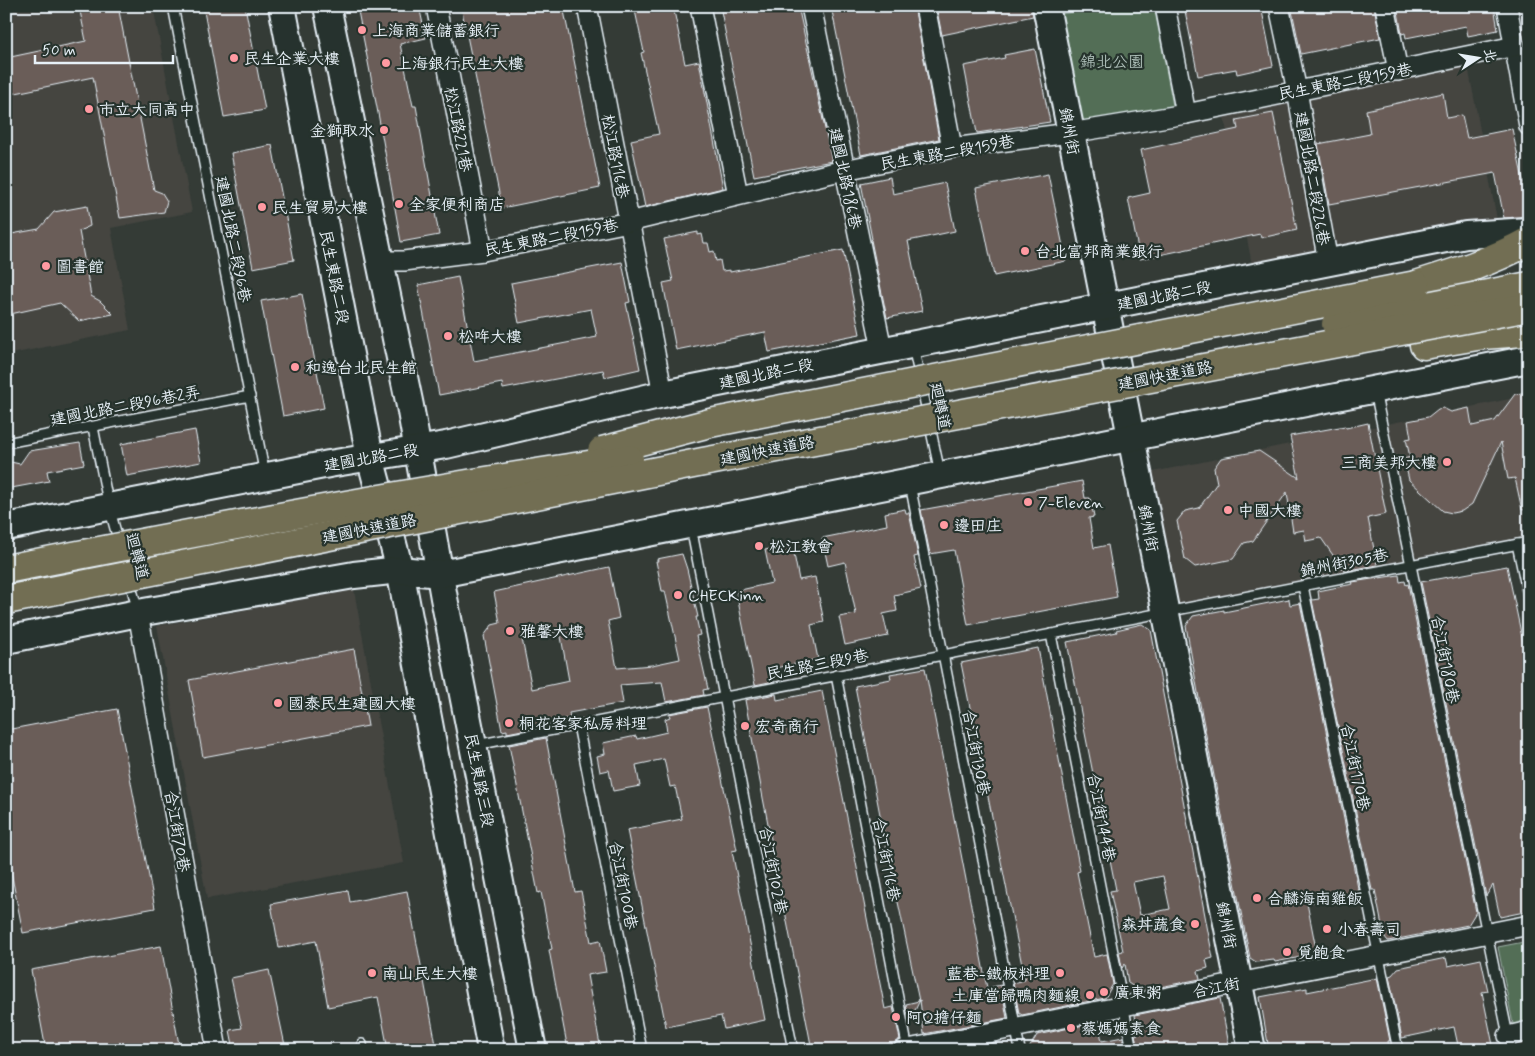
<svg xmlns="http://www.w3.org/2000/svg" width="1535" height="1056" font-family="Mynerve,'LXGW WenKai TC',sans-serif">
	<rect width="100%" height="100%" fill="#343b36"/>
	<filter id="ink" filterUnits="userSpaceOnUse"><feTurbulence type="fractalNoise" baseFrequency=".02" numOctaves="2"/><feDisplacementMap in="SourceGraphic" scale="10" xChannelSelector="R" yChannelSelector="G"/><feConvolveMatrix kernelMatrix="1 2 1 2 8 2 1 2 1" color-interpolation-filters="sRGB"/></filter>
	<g filter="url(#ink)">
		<g fill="#444540">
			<polygon points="6,6 153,6 192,212 111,228 130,330 6,355"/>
			<polygon points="1468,66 1499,230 1254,276 1223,111"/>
			<polygon points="1529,395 1529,536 1176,608 1148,473"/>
			<polygon points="354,590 404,863 207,899 157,626"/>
		</g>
		<g fill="#526e56" stroke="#9db0a7">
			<polygon points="1104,6 1154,6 1173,106 1072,126 1050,16"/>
			<polygon points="1529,941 1529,1026 1514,1029 1498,947"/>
		</g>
		<g fill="#6a5d58" stroke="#e8f1f8" fill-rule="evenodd">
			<polygon points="79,6 118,6 154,190 162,193 167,201 164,212 120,218 93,77 6,95 6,58 86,41"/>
			<polygon points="203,6 245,6 265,110 224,117"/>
			<polygon points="357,6 419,6 426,38 400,44 413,106 416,106 439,235 401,242 378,113"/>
			<polygon points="461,6 563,6 600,188 502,208"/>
			<polygon points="634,6 673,6 685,64 699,61 723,188 645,207 631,140 659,134 641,53 644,52"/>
			<polygon points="720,6 798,6 832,161 754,176"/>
			<polygon points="831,6 914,6 939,139 861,155"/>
			<polygon points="936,6 1031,6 1033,16 942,35"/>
			<polygon points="1184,6 1261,6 1273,66 1237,74 1236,69 1198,76"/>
			<polygon points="1291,6 1374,6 1380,38 1301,54"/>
			<polygon points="1397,6 1494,6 1498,30 1468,36 1466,26 1406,38 1405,33 1402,34"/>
			<polygon points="1035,49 1050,122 977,133 964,66 1005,58 1004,55"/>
			<polygon points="1443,93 1447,118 1462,115 1467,138 1512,129 1529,208 1529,216 1504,218 1495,173 1329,204 1318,144 1370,134 1366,110"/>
			<polygon points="1273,113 1297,230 1261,238 1260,234 1140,259 1128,198 1150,193 1141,150 1238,129 1236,120"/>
			<polygon points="272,145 294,260 253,268 231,153"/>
			<polygon points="1048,174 1066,261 994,276 976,188"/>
			<polygon points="890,177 893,194 945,183 955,231 908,241 922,311 887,318 871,240 872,239 861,183"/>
			<polygon points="87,206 90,226 79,231 91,296 100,301 113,314 79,321 60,303 6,315 6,235 39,229 54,212"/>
			<polygon points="698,232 698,235 702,234 704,243 708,243 710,252 714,251 716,261 720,260 722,271 730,270 730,272 843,250 860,334 769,352 765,332 676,350 663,283 673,281 664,239"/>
			<polygon points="622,262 630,302 626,303 640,369 605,377 603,370 503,389 502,383 439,395 418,285 458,277 474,361 597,337 591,309 519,323 511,283"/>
			<polygon points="302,294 324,408 283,416 261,301"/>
			<polygon points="1529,392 1529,509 1522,510 1515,478 1508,479 1501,442 1472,504 1462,511 1452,513 1443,511 1409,480 1404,459 1410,457 1406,439 1411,438 1408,421 1428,417 1438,409 1443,408 1451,412 1469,408 1472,426 1495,421 1515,394"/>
			<polygon points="1368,423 1386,514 1368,518 1377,565 1344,571 1321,538 1306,541 1304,530 1293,532 1287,492 1253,541 1244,543 1233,559 1195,567 1185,559 1177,521 1185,511 1199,508 1217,483 1214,468 1221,458 1259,451 1299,478 1290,436 1345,426 1346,428"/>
			<polygon points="195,430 201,462 127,476 121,444"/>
			<polygon points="80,443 84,464 47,471 49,481 6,489 6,461 20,464 29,451"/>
			<polygon points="1082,481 1085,498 1090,498 1094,517 1089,518 1094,548 1108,545 1117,597 968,625 954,550 930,554 921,510"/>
			<polygon points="905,509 906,513 909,513 918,556 914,557 921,589 894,595 897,611 883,614 888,636 845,645 839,617 856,614 845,562 828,566 822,538 887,525 885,513"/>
			<polygon points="792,544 799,580 815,577 824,622 811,625 818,659 771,669 774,681 755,685 736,591 772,583 765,550"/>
			<path d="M682,554L687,569L698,617H696L700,635L696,636L708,689L703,690L704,695L666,702L662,682L620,685L623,703L569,713L570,718L543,723V726L507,733V730L502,731L484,636L492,625L500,623L494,592L609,567L619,618L608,621L617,668L652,665L680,659L665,591H662L656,561H658L657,559ZM560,631L569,681L532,689L522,639Z"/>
			<polygon points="1507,566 1529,671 1529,911 1500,917 1493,885 1486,896 1421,582"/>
			<polygon points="1399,575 1400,582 1405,581 1406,585 1408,584 1476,912 1468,925 1388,941 1384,936 1375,890 1372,890 1312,600 1319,599 1318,591 1353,584 1352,582"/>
			<polygon points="1289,599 1290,605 1300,603 1359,893 1307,903 1317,954 1275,962 1274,960 1256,962 1250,958 1202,715 1186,626 1193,616 1224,610 1224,612"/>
			<path d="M1142,624L1151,630L1213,958L1206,960L1208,968L1198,971L1200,979L1140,991L1128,983L1125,964L1122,968L1119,952L1123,951L1110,891L1116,890L1067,642L1117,632L1116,630ZM1163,876L1170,909L1140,915L1133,882Z"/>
			<polygon points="1038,648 1080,871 1077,872 1094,957 1107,954 1113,984 1105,998 1022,1015 1019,1013 1013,983 1025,980 961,663"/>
			<polygon points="354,649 368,726 203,757 189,680"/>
			<polygon points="925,668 987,988 1001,985 1007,1018 924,1034 920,1000 909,1023 906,1004 919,1001 898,902 897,902 855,686 891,679 890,674"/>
			<polygon points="822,691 885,1009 893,1007 900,1039 895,1042 892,1047 882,1050 812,1050 763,798 745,700 776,694 777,700"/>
			<polygon points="707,707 737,850 732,851 765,1020 724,1029 721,1016 666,1027 627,830 682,819 675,786 670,787 664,759 636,765 640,786 613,791 609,770 600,772 597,756 605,754 603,743 636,736 637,739 667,732 665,719 670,717 669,714"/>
			<polygon points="117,709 155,908 23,933 6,846 6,730"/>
			<polygon points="546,738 575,892 581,891 591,942 600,940 606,972 587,975 601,1050 568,1050 549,950 552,949 541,892 538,893 509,745"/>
			<polygon points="348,890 350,902 407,891 437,1050 388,1050 378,997 328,1007 316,941 279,948 271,904"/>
			<polygon points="161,946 180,1050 46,1050 31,970"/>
			<polygon points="1446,958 1448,966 1481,959 1488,991 1482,992 1494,1050 1459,1050 1454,1027 1402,1038 1389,976 1392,975 1398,968"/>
			<polygon points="269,970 286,1050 234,1050 230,1030 242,1028 231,978"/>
			<polygon points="1377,978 1390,1041 1388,1041 1389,1047 1377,1050 1269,1050 1260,997 1307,988 1307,992"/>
			<polygon points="1220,998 1230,1050 1138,1050 1135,1035 1138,1034 1135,1015"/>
			<polygon points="1098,1022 1102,1041 1123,1037 1126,1050 1028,1050 1037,1035"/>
			<polygon points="994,1043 990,1050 962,1050"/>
		</g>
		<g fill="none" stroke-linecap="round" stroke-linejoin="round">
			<g stroke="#e8f1f8" stroke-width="12">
				<g id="lane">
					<polyline points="173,6 265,475"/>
					<polyline points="913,346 940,473"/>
					<polyline points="1375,391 1511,1050"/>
					<polyline points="93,427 109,507 138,611"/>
					<polyline points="6,443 250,396"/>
					<polyline points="910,484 1020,1050"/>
					<polyline points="691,527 793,1050"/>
					<polyline points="1517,544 1529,601"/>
					<polyline points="1303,586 1398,1050"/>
					<polyline points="1051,634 1132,1050"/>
					<polyline points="836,675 908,1050"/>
					<polyline points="578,725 642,1050"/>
					<polyline points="476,745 1529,542"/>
					<polyline points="362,1044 363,1050"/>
				</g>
			</g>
			<g stroke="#e8f1f8" stroke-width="22">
				<g id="street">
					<polyline points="436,6 483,251"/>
					<polyline points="587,6 663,394"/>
					<polyline points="700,6 738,195"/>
					<polyline points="811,6 882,349"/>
					<polyline points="925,6 952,148"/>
					<polyline points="1165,6 1186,114"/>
					<polyline points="1279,6 1297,91 1328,262"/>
					<polyline points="1385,6 1398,71"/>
					<polyline points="1507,6 1529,126"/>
					<polyline points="380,261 404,261 483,251 629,222 844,170 952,148 1070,133 1186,114 1515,46"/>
					<polyline points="138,613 217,1050"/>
					<polyline points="1508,1036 1529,1031"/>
					<polyline points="903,1050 1529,925"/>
				</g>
			</g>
			<g stroke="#e8f1f8" stroke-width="30">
				<g id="secondary">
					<polyline points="282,6 370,457 400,570 491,1050"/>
					<polyline points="327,6 410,406 444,598 533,1050"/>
					<polyline points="1046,6 1252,1050"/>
					<polyline points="6,527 329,464 446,445 663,394 1466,235 1529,231"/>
					<polyline points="6,640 138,613 354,575 400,570 440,574 1529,359"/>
				</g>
			</g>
			<g stroke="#e8f1f8" stroke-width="31">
				<g id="highway">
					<path d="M1416,285C1455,273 1493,261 1529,241"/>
					<polyline points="1424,345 1483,335 1523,332 1529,333"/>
				</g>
			</g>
			<use href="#lane" stroke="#26332d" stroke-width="9"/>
			<use href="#street" stroke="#26332d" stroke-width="19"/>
			<use href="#secondary" stroke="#26332d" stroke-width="26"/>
			<use href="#highway" stroke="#726e52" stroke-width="28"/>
			<g stroke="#e8f1f8" stroke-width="31" stroke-linecap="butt">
				<g id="highway-bridge">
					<polyline points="1336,324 1529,286"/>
					<polyline points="602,451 710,423 1416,285"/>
					<path d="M6,569C213,529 420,489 629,459"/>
					<polyline points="6,600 703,462 1529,307"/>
				</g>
			</g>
			<use href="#highway-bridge" stroke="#726e52" stroke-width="28"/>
		</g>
	</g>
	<g fill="#ff9aa2" stroke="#26332d" stroke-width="2">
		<circle cx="362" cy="30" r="5"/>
		<circle cx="234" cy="58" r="5"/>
		<circle cx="386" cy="63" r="5"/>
		<circle cx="89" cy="109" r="5"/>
		<circle cx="384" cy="130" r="5"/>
		<circle cx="399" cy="204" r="5"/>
		<circle cx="262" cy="207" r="5"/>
		<circle cx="1025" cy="251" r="5"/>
		<circle cx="46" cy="266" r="5"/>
		<circle cx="448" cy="336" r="5"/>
		<circle cx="295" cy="367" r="5"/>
		<circle cx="1447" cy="462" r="5"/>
		<circle cx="1028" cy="502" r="5"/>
		<circle cx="1228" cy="510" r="5"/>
		<circle cx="944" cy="525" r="5"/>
		<circle cx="759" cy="546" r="5"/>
		<circle cx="678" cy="595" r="5"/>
		<circle cx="510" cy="631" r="5"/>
		<circle cx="278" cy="703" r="5"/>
		<circle cx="509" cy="723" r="5"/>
		<circle cx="745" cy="726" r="5"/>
		<circle cx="1257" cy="898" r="5"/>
		<circle cx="1195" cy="924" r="5"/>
		<circle cx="1327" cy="929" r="5"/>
		<circle cx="1287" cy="952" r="5"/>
		<circle cx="372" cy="973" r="5"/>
		<circle cx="1060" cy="973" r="5"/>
		<circle cx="1104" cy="992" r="5"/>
		<circle cx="1090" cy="995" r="5"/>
		<circle cx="896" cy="1017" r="5"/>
		<circle cx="1071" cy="1028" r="5"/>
	</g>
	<g text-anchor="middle" stroke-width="4.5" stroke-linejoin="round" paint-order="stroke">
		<g font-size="16" fill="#e8f1f8" stroke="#26332d" text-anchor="start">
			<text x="372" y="36">上海商業儲蓄銀行</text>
			<text x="244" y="64">民生企業大樓</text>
			<text x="396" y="69">上海銀行民生大樓</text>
			<text x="99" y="115">市立大同高中</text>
			<text x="374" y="136" text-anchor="end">金獅取水</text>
			<text x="409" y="210">全家便利商店</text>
			<text x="272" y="213">民生貿易大樓</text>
			<text x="1035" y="257">台北富邦商業銀行</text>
			<text x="56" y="272">圖書館</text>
			<text x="458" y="342">松哖大樓</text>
			<text x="305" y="373">和逸台北民生館</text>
			<text x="1437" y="468" text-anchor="end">三商美邦大樓</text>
			<text x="1038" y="508">7-Eleven</text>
			<text x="1238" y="516">中國大樓</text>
			<text x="954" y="531">邊田庄</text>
			<text x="769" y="552">松江教會</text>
			<text x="688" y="601">CHECKinn</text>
			<text x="520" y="637">雅馨大樓</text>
			<text x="288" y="709">國泰民生建國大樓</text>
			<text x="519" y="729">桐花客家私房料理</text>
			<text x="755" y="732">宏奇商行</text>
			<text x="1267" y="904">合麟海南雞飯</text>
			<text x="1185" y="930" text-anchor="end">森丼蔬食</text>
			<text x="1337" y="935">小春壽司</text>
			<text x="1297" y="958">覓飽食</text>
			<text x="382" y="979">南山民生大樓</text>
			<text x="1050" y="979" text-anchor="end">藍巷-鐵板料理</text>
			<text x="1114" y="998">廣東粥</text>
			<text x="1080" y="1001" text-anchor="end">土庫當歸鴨肉麵線</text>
			<text x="906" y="1023">阿Q擔仔麵</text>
			<text x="1081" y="1034">蔡媽媽素食</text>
		</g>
		<g font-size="16" fill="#acbdb7" stroke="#26332d">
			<text x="1112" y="67">錦北公園</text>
		</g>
		<g font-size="16" fill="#e8f1f8" stroke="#26332d">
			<text transform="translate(1345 81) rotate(-11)" y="6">民生東路二段159巷</text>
			<text transform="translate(459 129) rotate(79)" y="6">松江路221巷</text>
			<text transform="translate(1070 131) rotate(79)" y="6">錦州街</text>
			<text transform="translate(947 152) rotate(-10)" y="6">民生東路二段159巷</text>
			<text transform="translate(616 156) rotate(79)" y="6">松江路116巷</text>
			<text transform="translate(846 178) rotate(78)" y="6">建國北路186巷</text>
			<text transform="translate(1313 178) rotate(80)" y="6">建國北路二段226巷</text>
			<text transform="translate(551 237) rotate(-11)" y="6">民生東路二段159巷</text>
			<text transform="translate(234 239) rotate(79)" y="6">建國北路二段96巷</text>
			<text transform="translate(335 277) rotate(79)" y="6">民生東路二段</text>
			<text transform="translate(1164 295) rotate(-11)" y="6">建國北路二段</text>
			<text transform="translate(766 373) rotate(-12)" y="6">建國北路二段</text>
			<text transform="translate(1165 375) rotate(-11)" y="6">建國快速道路</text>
			<text transform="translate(125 405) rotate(-11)" y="6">建國北路二段96巷2弄</text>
			<text transform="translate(941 406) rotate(78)" y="6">廻轉道</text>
			<text transform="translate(767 450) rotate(-11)" y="6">建國快速道路</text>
			<text transform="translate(371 457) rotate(-10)" y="6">建國北路二段</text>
			<text transform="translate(369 528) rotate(-11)" y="6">建國快速道路</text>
			<text transform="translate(1149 528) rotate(79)" y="6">錦州街</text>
			<text transform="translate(138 556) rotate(75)" y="6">迴轉道</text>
			<text transform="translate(1344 562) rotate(-11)" y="6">錦州街305巷</text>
			<text transform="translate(1446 659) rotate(79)" y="6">合江街180巷</text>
			<text transform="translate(817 664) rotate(-11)" y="6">民生路三段9巷</text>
			<text transform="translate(977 752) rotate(79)" y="6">合江街130巷</text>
			<text transform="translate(1356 767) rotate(78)" y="6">合江街170巷</text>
			<text transform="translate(480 780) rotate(79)" y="6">民生東路三段</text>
			<text transform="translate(1102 817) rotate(79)" y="6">合江街144巷</text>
			<text transform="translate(178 831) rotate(80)" y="6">合江街70巷</text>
			<text transform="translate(887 859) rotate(79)" y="6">合江街116巷</text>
			<text transform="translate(774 870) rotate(79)" y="6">合江街102巷</text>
			<text transform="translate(624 885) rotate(79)" y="6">合江街100巷</text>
			<text transform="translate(1227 925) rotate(79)" y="6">錦州街</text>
			<text transform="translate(1216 987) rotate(-11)" y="6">合江街</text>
		</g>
	</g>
	<rect width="1535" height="1056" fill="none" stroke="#26332d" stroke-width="25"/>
	<rect x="12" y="12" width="1510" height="1031" fill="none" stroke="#e8f1f8" stroke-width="2" filter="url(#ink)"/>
	<g transform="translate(1478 58) rotate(78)" stroke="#26332d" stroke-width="4" paint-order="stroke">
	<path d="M0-4L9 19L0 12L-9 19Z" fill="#e8f1f8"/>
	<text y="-8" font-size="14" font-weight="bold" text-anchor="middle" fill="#e8f1f8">北</text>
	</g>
	<path d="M35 55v8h138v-8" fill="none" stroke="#e8f1f8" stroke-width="2.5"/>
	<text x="42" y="55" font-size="15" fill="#e8f1f8" stroke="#26332d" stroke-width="4" paint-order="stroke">50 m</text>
</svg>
